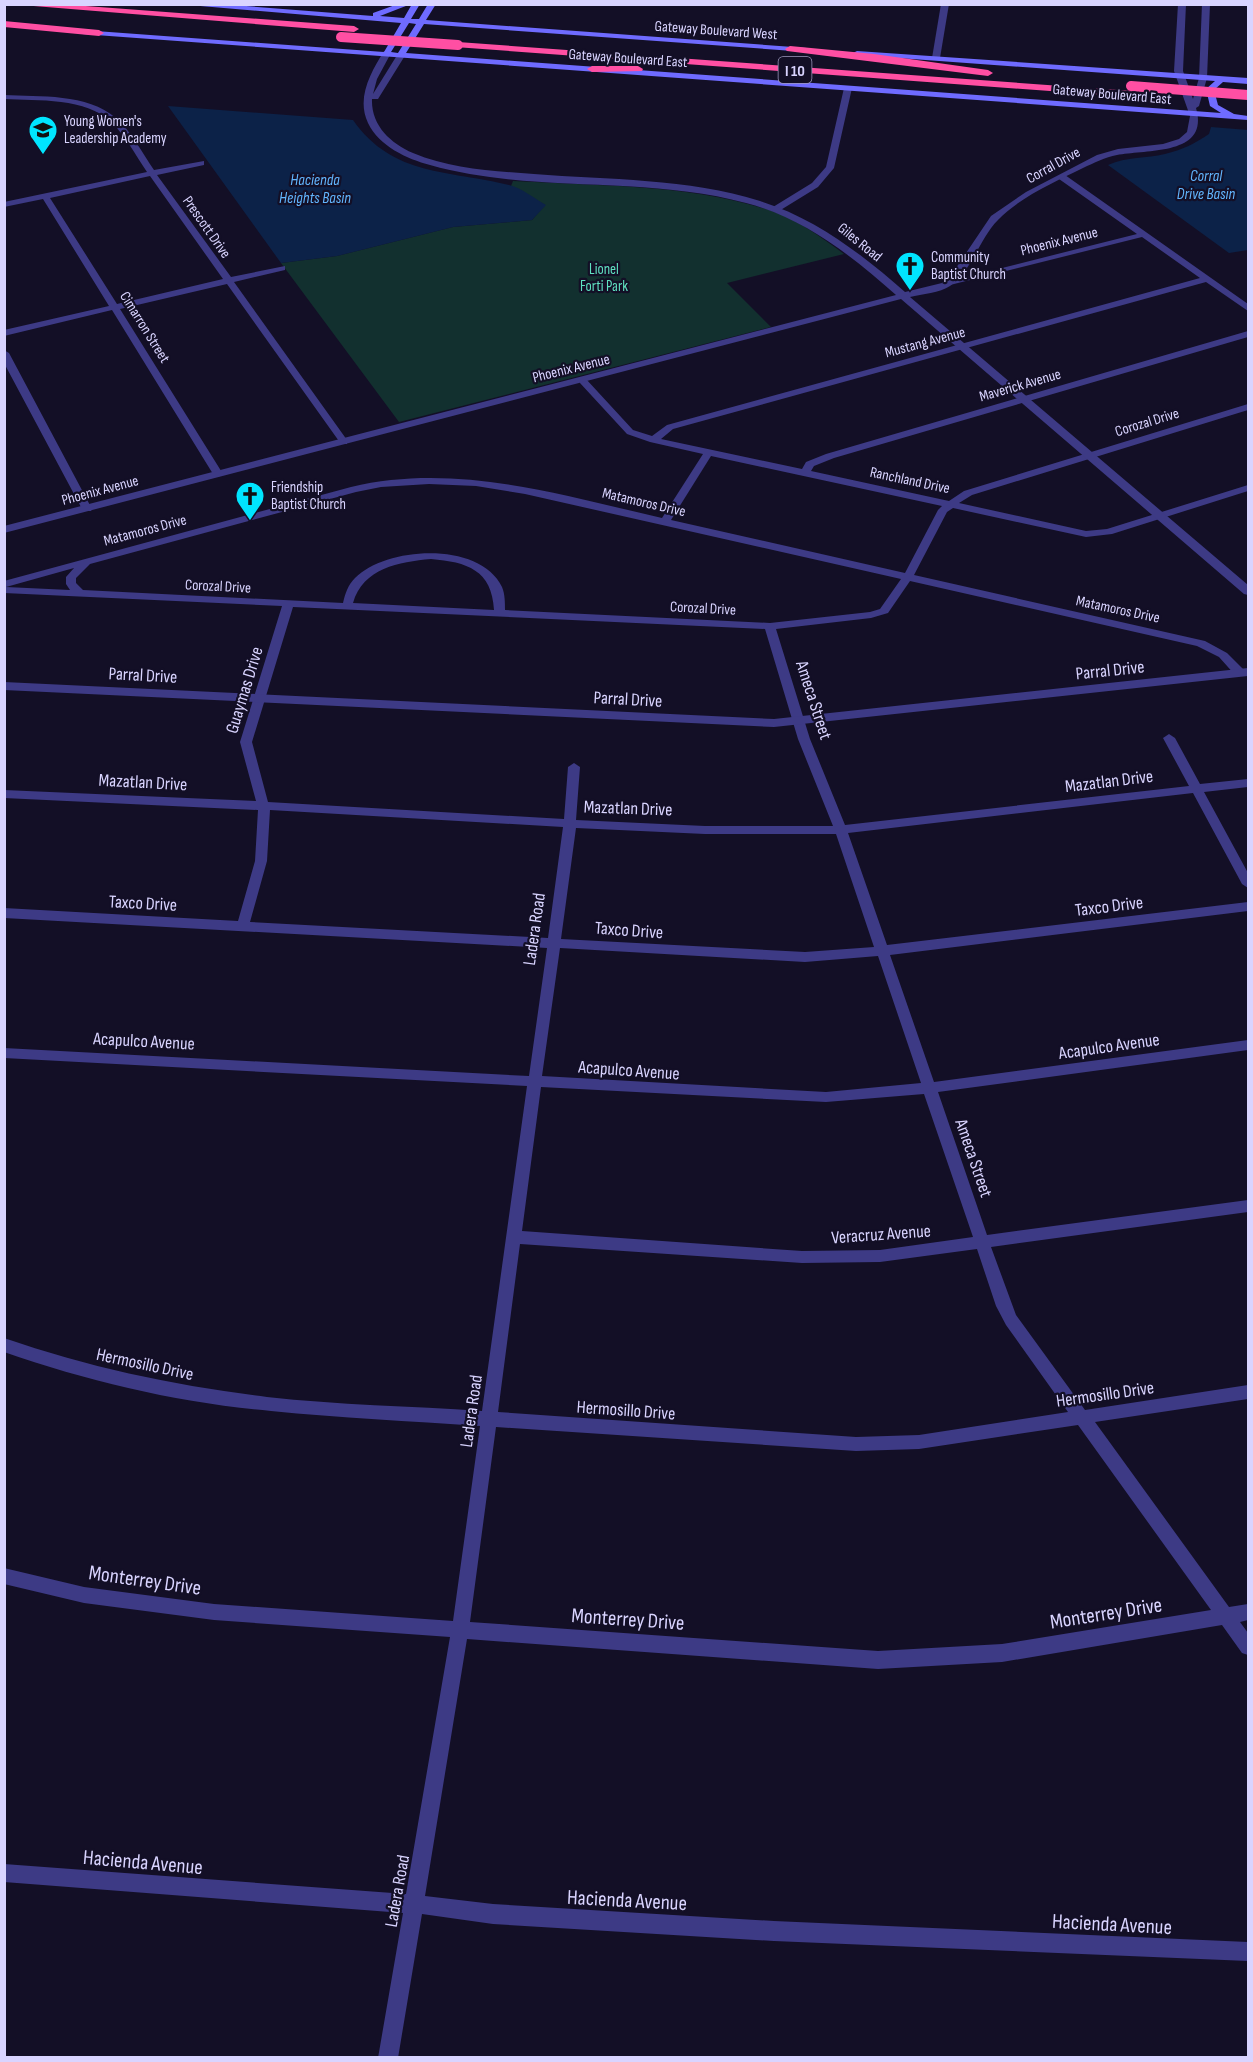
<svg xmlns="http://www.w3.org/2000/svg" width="1253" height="2062" font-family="'Sofia Sans Condensed',sans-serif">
	<rect width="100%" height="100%" fill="#130f26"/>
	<path fill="#12302f" d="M513,181C598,186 688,184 769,210C797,219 821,237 844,254L727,283L771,327L399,422L281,263L337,256L453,227L532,220L545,205L511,186Z"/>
	<g fill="#0c2248">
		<path d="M168,106L353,120C393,177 449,170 509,185C522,188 535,199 546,205L532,220L453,227L337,256L281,263Z"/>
		<path d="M1211,127L1248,130V250L1229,253L1108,165C1127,156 1146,159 1165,154C1182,150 1196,143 1209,134Z"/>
	</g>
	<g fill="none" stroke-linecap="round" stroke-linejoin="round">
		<g fill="#3d3a85" fill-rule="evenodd">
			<polygon points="848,86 852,88 834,168 818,187 779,211 773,211 773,207 812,183 826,167 844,88"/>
			<path d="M4,95C40,97 87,93 116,118C131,131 143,154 154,170L204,161V165L157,175L231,277L285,266V270L234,282L347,440V444H341L227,284L120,309L223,474L218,477L213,474L112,310L4,336V330L109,306L43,199L4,207V202L147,172C136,156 126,136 112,123C86,97 38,101 4,99ZM150,176L223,279L117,304L50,198Z"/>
			<path d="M1059,175H1065L1248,304V311L1206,282L673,429L661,439L802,469L806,462L826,454L1248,331V337L834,458L814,466L811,471L949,501L964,491L1248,404V410L972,495L959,503L1086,531L1107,529L1248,485V491L1112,534L1086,537L953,508L947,512L914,575L1205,641L1227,653L1244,670V676H1236L1219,657L1197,646L910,581L888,613L871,618L776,629L810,739L845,825L1189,786L1163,738L1169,734L1175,738L1200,784L1248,779V787L1204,792L1248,873V888L1242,884L1193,793L848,833L887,945L1248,902V911L890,955L934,1082L1248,1040V1050L938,1092L987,1235L1248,1200V1212L991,1247L1016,1315L1085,1410L1248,1385V1399L1095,1422L1229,1607L1248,1604V1620L1240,1622L1248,1633V1655L1242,1653L1222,1625L1002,1662L878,1669L467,1639L425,1896L493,1904L774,1921L1248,1942V1961L774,1941L493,1924L422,1914L398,2058H378L403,1913L4,1882V1864L406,1894L450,1637L214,1620L84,1603L4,1584V1568L84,1587L214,1604L453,1621L480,1426C410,1421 340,1418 271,1411C180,1403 90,1382 4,1352V1338C90,1368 178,1386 267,1397C338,1405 411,1406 482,1411L527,1086L4,1058V1048L529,1076L547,948L4,918V908L238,921L255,861L258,810L4,798V790L256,801L240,742L282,606L4,593V581L351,487C456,462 561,495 662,518L703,454L650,442L627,434L580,383V379H586L633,430L652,436L667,425L1200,278L1142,237L942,287V283L1137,234L1059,179ZM711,456L942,506L938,510L905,573L671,520ZM429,484L476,486L525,494L901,579L880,609L870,612L770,623L505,610C505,603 505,594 502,587C480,541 387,546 355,578C348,585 345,594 343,603L83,590L76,583V578L90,564L356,492L381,487ZM431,559C467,562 492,570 494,610L353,603C363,568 399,562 431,559ZM74,568L66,577V584L70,590L6,587ZM293,607L765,629L798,739L833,826H705L576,820L580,767L574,763L568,767L564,819L268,802L252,742ZM270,810L563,827L548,938L250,922L267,861ZM576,828L705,834H836L874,947L805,952L561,939ZM560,948L805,962L878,956L921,1083L826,1092L542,1076ZM541,1087L826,1102L924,1094L973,1237L880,1250L802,1251L522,1231ZM520,1244L802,1263L880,1262L977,1249L996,1306L1006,1325L1068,1412L919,1435L856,1437L498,1412ZM1078,1425L1211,1610L1002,1644L878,1651L470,1622L496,1427L856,1451L919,1449Z"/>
			<polygon points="4,350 9,353 92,509 91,511 83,511 82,509 4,363"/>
		</g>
		<g fill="#3d3a85" fill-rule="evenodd">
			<polygon points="941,4 949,4 940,58 936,60 932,58"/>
			<path d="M1178,4H1186L1183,71L1193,99L1199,78L1202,4H1210L1207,78L1199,106L1196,108C1210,156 1146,149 1117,155C1105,157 1094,163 1083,168C1055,182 1020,197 998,220C979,239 972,271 950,286C940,293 922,294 910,297L1248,585V595L1244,594L901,299L4,533V526L896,295C852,256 804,218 746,203C644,175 533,194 430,165C407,159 379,146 368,123C356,98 371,72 384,51L391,53L377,79L373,94L399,52L406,54L378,99H372C371,125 390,143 413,153C451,169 493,171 534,174C608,180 688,178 760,201C815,218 862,254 905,292L942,283L956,268L991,216L1026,192L1097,155L1118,149L1163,144L1179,139L1187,132L1190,116L1174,71Z"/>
			<polygon points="1248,668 1248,676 774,727 4,690 4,682 774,719"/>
		</g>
		<path fill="#6f6bff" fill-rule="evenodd" d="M177,4H220L373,16V13L398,4H411L380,16L404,18L412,4H420L411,19H419L428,4H436L426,20L807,48L811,50L807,52L424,24L406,53L1221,113L1210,106L1206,89L1215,81L857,55L853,53L857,51L1248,78V84L1223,82L1214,90L1218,105L1234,114L1248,116V120L82,34L78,32L82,30L384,52L401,23ZM409,23L416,24L398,53L391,52Z"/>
		<g fill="#ff4fa3" fill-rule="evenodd">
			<polygon points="9,4 59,4 354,26 359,29 354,32"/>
			<polygon points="4,21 99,30 104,33 99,36 4,27"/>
			<polygon points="458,42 1131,91 1136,94 1131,97 455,47 455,43"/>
			<polygon points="790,46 874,54 988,70 993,73 988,76 787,51 785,49"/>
			<polygon points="638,66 643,69 642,71 592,72 587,69 592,66"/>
		</g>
		<g stroke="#ff4fa3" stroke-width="10">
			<polyline points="341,37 458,45"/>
			<polyline points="1131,86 1248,95"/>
		</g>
	</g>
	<defs>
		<g id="school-pin" transform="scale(1.5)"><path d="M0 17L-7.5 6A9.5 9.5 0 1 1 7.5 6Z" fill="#00e5ff" stroke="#130f26"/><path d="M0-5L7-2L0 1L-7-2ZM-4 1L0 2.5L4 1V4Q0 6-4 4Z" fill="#111"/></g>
		<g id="church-pin" transform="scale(1.5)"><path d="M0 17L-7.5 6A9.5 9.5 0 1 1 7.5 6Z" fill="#00e5ff" stroke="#130f26"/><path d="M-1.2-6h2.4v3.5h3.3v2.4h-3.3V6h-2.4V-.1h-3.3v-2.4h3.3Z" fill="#111"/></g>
	</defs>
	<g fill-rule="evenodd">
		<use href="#school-pin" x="43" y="130"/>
		<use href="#church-pin" x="910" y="266"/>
		<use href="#church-pin" x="250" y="496"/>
	</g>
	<g text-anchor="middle" stroke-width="4.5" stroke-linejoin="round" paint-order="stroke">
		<g font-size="15" fill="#d9d4ff" stroke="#130f26">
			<text transform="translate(716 30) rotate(4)" y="5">Gateway Boulevard West</text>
			<text transform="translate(628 58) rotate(4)" y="5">Gateway Boulevard East</text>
			<text transform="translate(1112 94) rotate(5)" y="5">Gateway Boulevard East</text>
			<text transform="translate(1053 165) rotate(-29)" y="5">Corral Drive</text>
			<text transform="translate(207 227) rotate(55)" y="5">Prescott Drive</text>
			<text transform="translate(1059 241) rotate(-14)" y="5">Phoenix Avenue</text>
			<text transform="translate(860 242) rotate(39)" y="5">Giles Road</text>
			<text transform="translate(145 327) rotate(58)" y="5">Cimarron Street</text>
			<text transform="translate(925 342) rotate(-15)" y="5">Mustang Avenue</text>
			<text transform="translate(571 368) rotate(-14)" y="5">Phoenix Avenue</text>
			<text transform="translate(1020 385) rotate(-16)" y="5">Maverick Avenue</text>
			<text transform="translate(1147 422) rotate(-17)" y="5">Corozal Drive</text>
			<text transform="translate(910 480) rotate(12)" y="5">Ranchland Drive</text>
			<text transform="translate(100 490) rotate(-15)" y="5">Phoenix Avenue</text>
			<text transform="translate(644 502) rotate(13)" y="5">Matamoros Drive</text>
			<text transform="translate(145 530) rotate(-15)" y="5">Matamoros Drive</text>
			<text transform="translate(218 586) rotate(3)" y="5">Corozal Drive</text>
			<text transform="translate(703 608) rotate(3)" y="5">Corozal Drive</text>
			<text transform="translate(1118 609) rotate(12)" y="5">Matamoros Drive</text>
		</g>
		<g font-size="15" fill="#d9d4ff" stroke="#130f26" text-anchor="start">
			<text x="64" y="126">Young Women's<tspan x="64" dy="17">Leadership Academy</tspan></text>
			<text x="931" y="262">Community<tspan x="931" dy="17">Baptist Church</tspan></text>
			<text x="271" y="492">Friendship<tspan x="271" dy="17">Baptist Church</tspan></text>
		</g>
		<g font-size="15" fill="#5fe0c0" stroke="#130f26">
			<text x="604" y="274">Lionel<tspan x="604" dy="17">Forti Park</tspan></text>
		</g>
		<rect fill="#130f26" stroke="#9e99be" stroke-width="1.5" x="778.5" y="57" width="33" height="26" rx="4.5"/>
		<g font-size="16" font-weight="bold" fill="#d9d4ff">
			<text x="795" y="76">I 10</text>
		</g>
		<g font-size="16" font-style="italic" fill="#62b6ff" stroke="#130f26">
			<text x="1206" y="181">Corral<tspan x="1206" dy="18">Drive Basin</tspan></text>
			<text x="315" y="185">Hacienda<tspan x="315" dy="18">Heights Basin</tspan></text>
		</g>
		<g font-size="18" fill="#d9d4ff" stroke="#130f26">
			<text transform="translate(1110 670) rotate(-6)" y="6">Parral Drive</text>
			<text transform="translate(143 675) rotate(3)" y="6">Parral Drive</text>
			<text transform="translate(244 690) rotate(-73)" y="6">Guaymas Drive</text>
			<text transform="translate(628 699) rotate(3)" y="6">Parral Drive</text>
			<text transform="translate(814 700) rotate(72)" y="6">Ameca Street</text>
			<text transform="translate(1109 781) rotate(-7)" y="6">Mazatlan Drive</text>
			<text transform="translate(143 782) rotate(3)" y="6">Mazatlan Drive</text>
			<text transform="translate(628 808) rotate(2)" y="6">Mazatlan Drive</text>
			<text transform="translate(143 903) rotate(3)" y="6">Taxco Drive</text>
			<text transform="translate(1109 906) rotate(-7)" y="6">Taxco Drive</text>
			<text transform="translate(534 929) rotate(-82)" y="6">Ladera Road</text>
			<text transform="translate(629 930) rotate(4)" y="6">Taxco Drive</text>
			<text transform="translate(144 1041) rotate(3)" y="6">Acapulco Avenue</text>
			<text transform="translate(1109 1046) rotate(-8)" y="6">Acapulco Avenue</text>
			<text transform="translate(629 1070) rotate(4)" y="6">Acapulco Avenue</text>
			<text transform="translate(974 1158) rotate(71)" y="6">Ameca Street</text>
			<text transform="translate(881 1234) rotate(-4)" y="6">Veracruz Avenue</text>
			<text transform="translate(145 1364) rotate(12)" y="6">Hermosillo Drive</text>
			<text transform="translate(1105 1394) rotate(-8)" y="6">Hermosillo Drive</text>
			<text transform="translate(626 1410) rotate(4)" y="6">Hermosillo Drive</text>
			<text transform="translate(471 1411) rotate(-82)" y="6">Ladera Road</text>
			<text transform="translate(397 1891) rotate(-80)" y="6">Ladera Road</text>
		</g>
		<g font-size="21" fill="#d9d4ff" stroke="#130f26">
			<text transform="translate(145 1580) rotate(8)" y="7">Monterrey Drive</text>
			<text transform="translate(1106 1613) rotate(-9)" y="7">Monterrey Drive</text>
			<text transform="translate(628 1619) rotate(4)" y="7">Monterrey Drive</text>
			<text transform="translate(143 1862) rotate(5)" y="7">Hacienda Avenue</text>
			<text transform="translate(627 1900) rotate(3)" y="7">Hacienda Avenue</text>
			<text transform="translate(1112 1924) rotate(3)" y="7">Hacienda Avenue</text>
		</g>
	</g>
	<rect width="1253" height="2062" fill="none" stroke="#d9d4ff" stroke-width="12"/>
</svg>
